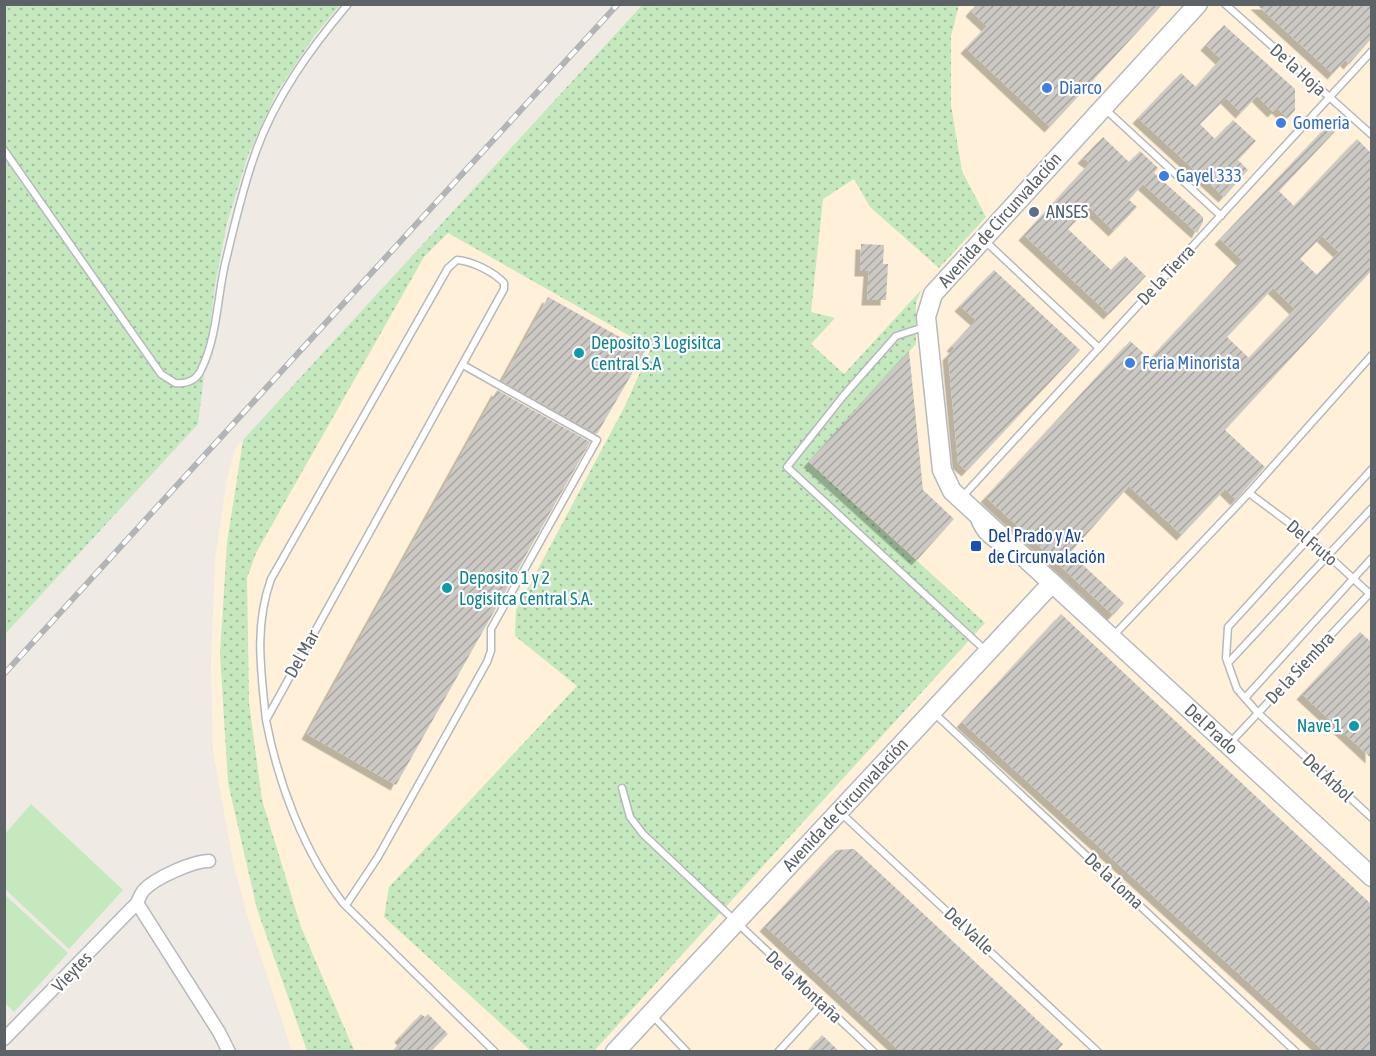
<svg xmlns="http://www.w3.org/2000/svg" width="1376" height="1056" font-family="'Asap Condensed',sans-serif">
	<defs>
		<pattern id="grass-dots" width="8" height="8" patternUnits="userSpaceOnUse" patternTransform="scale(1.5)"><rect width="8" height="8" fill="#c5e8bf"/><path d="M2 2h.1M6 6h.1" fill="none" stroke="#a3bf9f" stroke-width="1.8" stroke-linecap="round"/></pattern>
		<pattern id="building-hatch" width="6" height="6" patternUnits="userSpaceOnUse" patternTransform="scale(1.5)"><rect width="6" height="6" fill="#ccc8c3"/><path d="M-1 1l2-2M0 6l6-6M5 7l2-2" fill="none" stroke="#a9a6a2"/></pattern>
		<filter id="shadow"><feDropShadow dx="-5.5" dy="5.5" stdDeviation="0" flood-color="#0004"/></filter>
	</defs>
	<rect width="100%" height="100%" fill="#efebe4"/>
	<polygon fill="#fff1d9" points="641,5 1371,5 1371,1051 292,1051 246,911 233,861 213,751 211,664 215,560 227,479 235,449"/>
	<g fill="url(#grass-dots)">
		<polygon points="5,5 340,5 315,35 277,92 248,155 227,223 215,285 198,424 5,634"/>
		<polygon points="642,5 959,5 951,36 951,105 962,171 986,217 939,268 870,207 854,179 823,199 811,312 835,318 811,344 844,374 922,289 916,302 916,344 809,462 985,623 594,1051 531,1051 384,917 389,887 577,686 515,636 516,610 624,408 651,348 448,233 424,257 256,553 247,578 249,703 262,800 301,927 354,1050 307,1051 257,909 228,783 220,654 227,543 243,440"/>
	</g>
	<g fill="#c5e8bf">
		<polygon points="31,804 123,890 69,949 5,889 5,834"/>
		<polygon points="4,894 68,953 14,1012 5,1003"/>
	</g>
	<g fill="url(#building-hatch)" fill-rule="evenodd" filter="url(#shadow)">
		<polygon points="977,4 1163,4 1050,127 966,48 987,26 971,11"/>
		<polygon points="1256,4 1371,4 1371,39 1349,64 1345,60 1333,74"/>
		<polygon points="1224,25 1295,89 1295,110 1288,118 1277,108 1273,112 1257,96 1241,113 1226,98 1200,124 1215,139 1233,120 1256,141 1238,160 1248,170 1224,197 1138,118 1181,73 1196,87 1221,59 1206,45"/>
		<path d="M1334,119L1341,125L1279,191L1294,206L1357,139L1371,153V271L1225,430L1265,467L1236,500L1225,489L1182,535L1129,486L1070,553L1124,603L1113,615L986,497L1130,341L1150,359L1242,260L1220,239ZM1322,236L1339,252L1317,275L1300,259ZM1273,288L1295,309L1249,358L1227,337Z"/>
		<polygon points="1103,137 1129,162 1140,151 1158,168 1154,173 1203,217 1203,222 1197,233 1143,184 1129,200 1137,207 1114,231 1089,207 1068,229 1111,270 1125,256 1146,276 1109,314 1024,235 1090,163 1083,158"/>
		<polygon points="861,244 884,245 883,264 888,264 886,300 867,300 869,271 860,271"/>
		<polygon points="994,270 1080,350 967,471 958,463 948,355 955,348 952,346 976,320 960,306"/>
		<polygon points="548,297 645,351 597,434 502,381"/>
		<polygon points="909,351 923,490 954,519 917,560 809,462"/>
		<polygon points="497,390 590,442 396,785 307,734"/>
		<polygon points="1061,614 1371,904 1371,1052 1325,1052 962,722"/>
		<polygon points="1360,632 1371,642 1371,758 1302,694"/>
		<polygon points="854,849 1063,1044 1056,1052 901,1052 765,926 836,850"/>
		<polygon points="421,1014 425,1017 428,1014 448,1034 430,1052 392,1052 403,1040 400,1037"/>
		<polygon points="822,1035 840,1052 807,1052"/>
	</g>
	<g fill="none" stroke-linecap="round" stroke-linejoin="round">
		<g stroke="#b5b8bc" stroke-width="9">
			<g id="lane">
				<polyline points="1225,4 1372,135"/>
				<polyline points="1104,108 1221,216"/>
				<path d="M4,150L161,374L175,383C186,384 196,381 201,370C217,338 217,299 225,264C234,227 242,190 255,154C274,99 310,49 348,4"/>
				<polyline points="984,240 1099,348"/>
				<polyline points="924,327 896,336 844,395 787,467 985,650"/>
				<polyline points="1372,469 1228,627 1226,658 1237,689 1258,713 1372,818"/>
				<polyline points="1249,493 1308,537 1371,595"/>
				<polyline points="963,496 1372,51"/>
				<path d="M974,519C979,536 995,547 1011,553"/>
				<polyline points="1114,635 1249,493 1372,355"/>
				<polyline points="1228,663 1372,508"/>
				<polyline points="1245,698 1372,558"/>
				<polyline points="933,712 1296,1052"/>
				<path d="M266,720C261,671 254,626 271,579L448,268L457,260C472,261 494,272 504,283V289L266,720C278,783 304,852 343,903L495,1052"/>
				<polyline points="1230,743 1372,591"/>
				<polyline points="622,788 630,817 643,834 874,1052"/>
				<polyline points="842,814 1098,1052"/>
				<polyline points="346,905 378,857 487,662 491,651 491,629 597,440 463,365"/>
				<polyline points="652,1015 687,1052"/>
				<polyline points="778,1052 822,1004"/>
			</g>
		</g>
		<g stroke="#b5b8bc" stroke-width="15">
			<g id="street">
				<polyline points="137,903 219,1032 229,1052"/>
				<path d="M4,1039L137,903C139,899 141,893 144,890C155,878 193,861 209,861"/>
			</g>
		</g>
		<g stroke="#b5babf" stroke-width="21">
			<g id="secondary">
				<path id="s1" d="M1198,4L933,294L926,317L942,470L952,491L1372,877"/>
				<path id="s2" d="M615,1052L1052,583"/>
			</g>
		</g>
		<use href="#lane" stroke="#fff" stroke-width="6"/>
		<use href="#street" stroke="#fff" stroke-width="12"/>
		<use href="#secondary" stroke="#fff" stroke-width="18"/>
		<g stroke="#b3b4b5" stroke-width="6">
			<polyline id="rail" points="4,674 618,4"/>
		</g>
		<use href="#rail" stroke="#fff" stroke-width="4" stroke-dasharray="11" stroke-linecap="butt"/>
	</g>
	<g fill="#3f7fe0" stroke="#fff" stroke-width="2">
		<circle cx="1047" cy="88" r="6"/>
		<circle cx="1281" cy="123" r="6"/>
		<circle cx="1164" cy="176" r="6"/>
		<circle cx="1130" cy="363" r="6"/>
	</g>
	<circle fill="#5c6f8a" stroke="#fff" stroke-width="2" cx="1034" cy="212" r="6"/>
	<g fill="#0f9aa8" stroke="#fff" stroke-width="2">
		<circle cx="579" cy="353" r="6"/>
		<circle cx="447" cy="588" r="6"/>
		<circle cx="1354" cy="726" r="6"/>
	</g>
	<rect fill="#1a4fb4" stroke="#fff" stroke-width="2" x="970" y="540" width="12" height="12" rx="3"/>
	<g text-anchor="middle" stroke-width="4.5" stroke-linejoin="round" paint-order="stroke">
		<g font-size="18" fill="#5c6265" stroke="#fff">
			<text transform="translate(1298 70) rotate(42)" y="6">De la Hoja</text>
			<text transform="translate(1000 220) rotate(-48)" y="6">Avenida de Circunvalación</text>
			<text transform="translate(1166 275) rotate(-47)" y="6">De la Tierra</text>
			<text transform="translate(1312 543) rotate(40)" y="6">Del Fruto</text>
			<text transform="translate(302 654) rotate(-61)" y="6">Del Mar</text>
			<text transform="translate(1300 668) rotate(-47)" y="6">De la Siembra</text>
			<text dy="6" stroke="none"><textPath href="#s1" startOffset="946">Del Prado</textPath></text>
			<text transform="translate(1328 778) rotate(43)" y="6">Del Árbol</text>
			<text dy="6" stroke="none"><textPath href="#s2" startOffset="338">Avenida de Circunvalación</textPath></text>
			<text transform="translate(1114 881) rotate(43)" y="6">De la Loma</text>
			<text transform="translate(969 931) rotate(43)" y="6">Del Valle</text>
			<text transform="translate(72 972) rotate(-46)" y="6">Vieytes</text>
			<text transform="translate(804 987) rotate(43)" y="6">De la Montaña</text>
		</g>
		<g font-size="18" fill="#366cbe" stroke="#fff" text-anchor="start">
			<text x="1059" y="94">Diarco</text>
			<text x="1293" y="129">Gomeria</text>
			<text x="1176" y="182">Gayel 333</text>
			<text x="1142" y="369">Feria Minorista</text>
		</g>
		<g font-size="18" fill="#4e5e75" stroke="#fff" text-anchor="start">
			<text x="1046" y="218">ANSES</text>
		</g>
		<g font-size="18" fill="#0d838f" stroke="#fff" text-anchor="start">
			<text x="591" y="349">Deposito 3 Logisitca<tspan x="591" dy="21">Central S.A</tspan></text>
			<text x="459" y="584">Deposito 1 y 2<tspan x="459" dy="21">Logisitca Central S.A.</tspan></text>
			<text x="1342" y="732" text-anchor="end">Nave 1</text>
		</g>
		<g font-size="18" fill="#164399" stroke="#fff" text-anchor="start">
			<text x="988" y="542">Del Prado y Av.<tspan x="988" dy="21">de Circunvalación</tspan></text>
		</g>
	</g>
	<rect width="1376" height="1056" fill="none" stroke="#5c6265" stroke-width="12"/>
</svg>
